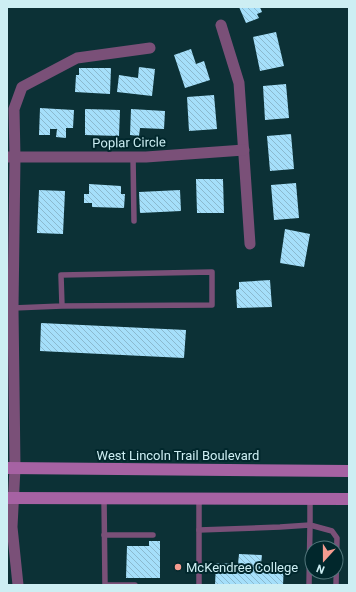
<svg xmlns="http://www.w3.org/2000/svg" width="356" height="592" font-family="Roboto,sans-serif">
	<defs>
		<pattern id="building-back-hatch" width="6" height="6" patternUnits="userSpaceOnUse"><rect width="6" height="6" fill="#a5dffa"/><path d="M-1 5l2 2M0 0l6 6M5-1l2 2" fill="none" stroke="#8bb9ce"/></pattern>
	</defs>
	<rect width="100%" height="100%" fill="#0c3136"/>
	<g fill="url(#building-back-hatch)">
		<polygon points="239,7 260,7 262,12 257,14 259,18 246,23"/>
		<polygon points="276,32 284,66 260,71 253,37"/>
		<polygon points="191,49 196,64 204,61 210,80 185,88 174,55"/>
		<polygon points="139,67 155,69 152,96 117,92 119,75 138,78"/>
		<polygon points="79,68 111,68 110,94 75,92 76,75 79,75"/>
		<polygon points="286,84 289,118 265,120 263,86"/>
		<polygon points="214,95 217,129 189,131 187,97"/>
		<polygon points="40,108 74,110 73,128 66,128 66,138 56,137 57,129 50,129 50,135 39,135"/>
		<polygon points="85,109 120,110 119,136 85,135"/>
		<polygon points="131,109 165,111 164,129 140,128 139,136 130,135"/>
		<polygon points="291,134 294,169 270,171 267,136"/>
		<polygon points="196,179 223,179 224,213 197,213"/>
		<polygon points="296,183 299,218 274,220 271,185"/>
		<polygon points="89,184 121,186 121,194 125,194 124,208 92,207 92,203 84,203 84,194 89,194"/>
		<polygon points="39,190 65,191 63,234 37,233"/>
		<polygon points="180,190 181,211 140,213 139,192"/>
		<polygon points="285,229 310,234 304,267 280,263"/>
		<polygon points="270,280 272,307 237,308 236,290 239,289 239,282"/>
		<polygon points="41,323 186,330 184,358 40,351"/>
		<polygon points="149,541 160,541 160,578 126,578 127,546 149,546"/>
		<polygon points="239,554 262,555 261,564 284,565 283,585 215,585 216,563 238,564"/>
	</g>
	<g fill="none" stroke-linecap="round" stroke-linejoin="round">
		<g stroke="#7a5078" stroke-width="5.5">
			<polyline points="133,157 134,221"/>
			<polyline points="13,308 62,306 212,305 212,272 61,275 62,306"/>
			<polyline points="104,498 105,585 135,585"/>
			<polyline points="199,499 199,585"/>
			<polyline points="310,499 310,525 332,531 337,538 336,585"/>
			<polyline points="199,530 280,527 310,525 309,585"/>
			<polyline points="104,535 153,535"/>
		</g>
		<g stroke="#7a5078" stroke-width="11">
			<polyline points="221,25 239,83 250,244"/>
			<polyline points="7,157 146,157 244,150"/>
			<polyline points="18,585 12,527 15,468 13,308 15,157 14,109 22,87 77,58 150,48"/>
		</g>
		<g stroke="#a662a3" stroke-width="12">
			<polyline points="7,468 349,471"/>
			<polyline points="7,498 349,499"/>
		</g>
	</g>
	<circle fill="#f59c90" stroke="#01272c" stroke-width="1.5" cx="178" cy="567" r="4"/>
	<g text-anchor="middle" stroke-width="4" stroke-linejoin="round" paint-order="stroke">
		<g font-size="13" fill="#cdeef3" stroke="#01272c">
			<text transform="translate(129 142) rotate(-1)" y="5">Poplar Circle</text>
			<text x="178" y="460">West Lincoln Trail Boulevard</text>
		</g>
		<g font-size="13" fill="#cdeef3" stroke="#01272c" text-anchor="start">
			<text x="186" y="572">McKendree College</text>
		</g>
	</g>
	<rect width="356" height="592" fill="none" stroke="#cdeef3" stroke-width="16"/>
	<g transform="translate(324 560) rotate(201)"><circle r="19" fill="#01272c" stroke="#53777c"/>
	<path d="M0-3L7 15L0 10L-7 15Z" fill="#f59c90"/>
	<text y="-6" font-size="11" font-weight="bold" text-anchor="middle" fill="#cdeef3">N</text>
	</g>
</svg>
